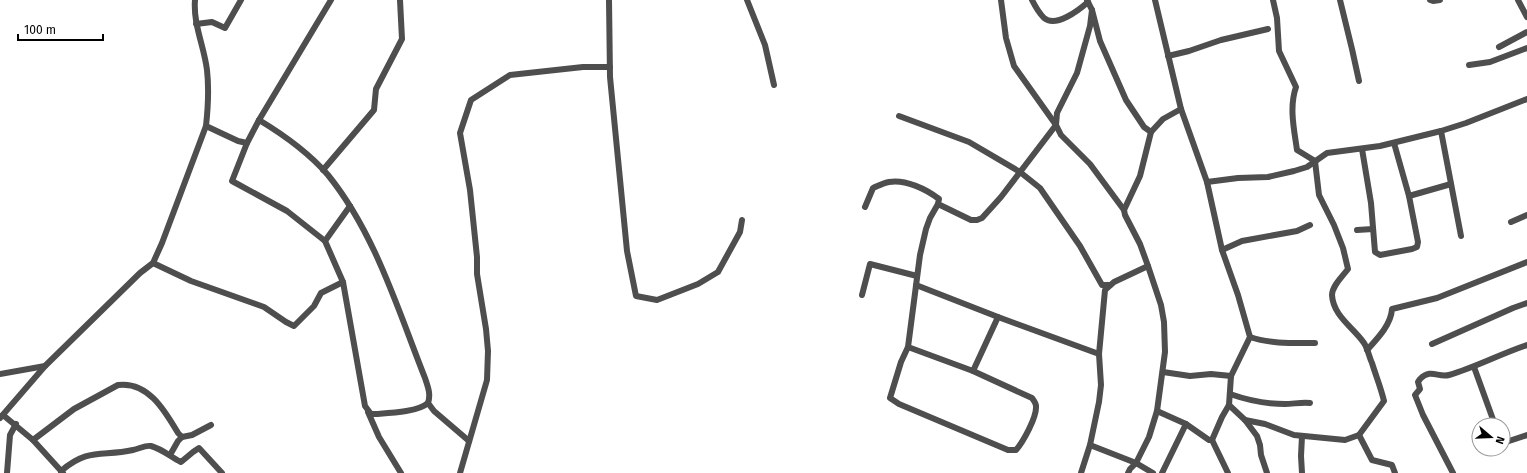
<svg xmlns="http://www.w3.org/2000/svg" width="1527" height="473" font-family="'Fira Sans',sans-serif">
	<rect width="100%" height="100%" fill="#fff"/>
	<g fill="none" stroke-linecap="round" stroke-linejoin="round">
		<g stroke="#4e4e4e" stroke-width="6">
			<polyline points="609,0 610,77 627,251 636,296 657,300 698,284 718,272 740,232 742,220"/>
			<polyline points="747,0 765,45 774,85"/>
			<path d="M1032,0C1035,6 1039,13 1044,18C1056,28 1079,10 1088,2"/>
			<polyline points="1087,0 1092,10 1100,41 1126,100 1144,127 1151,132"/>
			<polyline points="1155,0 1181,109 1207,182 1222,250 1238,295 1250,337 1231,376 1229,405 1222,417 1212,440 1209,440 1186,424 1157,411"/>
			<polyline points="1340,0 1352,49 1359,81"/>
			<polyline points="1430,0 1433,1 1440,0"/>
			<polyline points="1518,0 1527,17"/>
			<polyline points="1092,10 1090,26 1077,73 1057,113 1056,125 1061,135 1090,164 1124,210"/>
			<polyline points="196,24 212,22 225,28 241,0"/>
			<polyline points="1499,47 1527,32"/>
			<polyline points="1168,56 1189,51 1221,40 1268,29"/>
			<polyline points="1469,65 1490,62 1527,48"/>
			<polyline points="899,116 969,142 1020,172 1040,188 1080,246 1102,285 1110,285"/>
			<polyline points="259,120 331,0"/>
			<path d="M206,126L238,141L247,143L259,120C284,135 309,153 328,175C375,233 398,310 425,378C428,387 431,394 428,403L434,411L469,441"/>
			<polyline points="1441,131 1461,236"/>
			<polyline points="247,143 232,181 287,211 325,241"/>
			<polyline points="1362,149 1371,203 1375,252 1380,255 1412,249 1417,247 1418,242 1409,196 1394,143"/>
			<polyline points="323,170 374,110 376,89 402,39 400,0"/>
			<polyline points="1207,182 1238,178 1268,177 1294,171 1307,167 1327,153 1380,146 1441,131 1466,123 1527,99"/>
			<polyline points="1409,196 1451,184"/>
			<path d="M350,206L325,241L343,282L365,406L371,414H376C390,413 418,412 428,403"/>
			<path d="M865,207L873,188C878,186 883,183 889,182C905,179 926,189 939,199L938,204L971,220H977L982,218L1001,197L1056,125L1014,66L1006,38L1001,0"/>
			<polyline points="1511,222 1527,215"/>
			<polyline points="1357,230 1373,229"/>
			<polyline points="1222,250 1242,241 1297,231 1310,225"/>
			<polyline points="153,263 191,281 264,307 286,322 294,326 314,306 321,293 343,282"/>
			<polyline points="916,285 998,317"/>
			<polyline points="862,295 870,264 917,276"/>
			<path d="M1250,337C1270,344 1294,343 1315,343"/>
			<polyline points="1432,344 1513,308 1527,303"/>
			<path d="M908,347L973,371L1032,398C1034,401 1036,403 1036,406C1037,417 1023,442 1016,450H1008L899,404L890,398L901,362L908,347L920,255L926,229L930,218L938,204"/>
			<path d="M1367,350C1377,339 1391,325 1392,309L1437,298L1527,262"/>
			<polyline points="1474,367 1495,425"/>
			<polyline points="973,371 998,317 1099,354"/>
			<polyline points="1163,372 1190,376 1211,374 1231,376"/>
			<polyline points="0,374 45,366"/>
			<path d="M1230,394C1247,400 1266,404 1285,404C1293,404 1302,402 1310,403"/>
			<path d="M1229,405L1245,420L1265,424L1294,435L1345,440L1359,435L1384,401C1381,388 1376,376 1372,363C1369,357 1368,349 1364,343C1354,328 1333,316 1332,295C1332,286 1342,277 1348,269L1343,248L1334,225L1319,195L1315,161L1297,150C1294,129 1289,107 1296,87L1279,51L1277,18L1273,0"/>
			<polyline points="368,412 379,437 401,473"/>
			<polyline points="3,415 33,440 63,473"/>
			<path d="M0,418L45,366L140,273L153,263L162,243L206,126C208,108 209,88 207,70C204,46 193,24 195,0"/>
			<polyline points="1245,420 1257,436 1260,445 1261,455 1267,473"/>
			<polyline points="1359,435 1372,460 1392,465 1395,473"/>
			<polyline points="1302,436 1301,456 1302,473"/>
			<path d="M33,440L74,409L118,385C148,381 165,411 178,433L182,437"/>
			<polyline points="1212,440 1228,473"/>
			<polyline points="1503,443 1527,435"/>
			<polyline points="1090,445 1136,463 1153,473"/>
			<polyline points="170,455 178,441 182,437 192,435 211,425"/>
			<polyline points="7,473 10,435 16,424"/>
			<path d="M61,473V471C89,447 102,457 133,450C139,449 145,445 151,446C162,449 171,457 181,462L193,452L199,448L222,473"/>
			<polyline points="460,473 487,380 488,351 486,329 477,274 477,257 470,190 460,133 471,100 510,75 583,67 610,67"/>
			<polyline points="1081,473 1090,445 1099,402 1101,385 1099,354 1105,290 1114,282 1148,266 1140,244 1125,215 1124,210 1140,176 1151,132 1163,119 1181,109"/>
			<polyline points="1128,473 1130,469 1136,463 1149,437 1157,411 1165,352 1164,322 1161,305 1148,266"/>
			<polyline points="1162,473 1186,424"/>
			<path d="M1453,473L1423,415L1415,395L1420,389L1418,382L1420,379C1431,368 1438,378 1449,375C1476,367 1500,354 1527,345"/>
		</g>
	</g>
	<g transform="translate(1491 437) rotate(109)"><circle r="19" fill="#ffffff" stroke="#999999"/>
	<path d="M0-3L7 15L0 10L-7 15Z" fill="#000000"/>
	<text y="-6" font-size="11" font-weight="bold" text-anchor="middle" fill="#000000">N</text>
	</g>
	<path d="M18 34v6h85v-6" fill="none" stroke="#000000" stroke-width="2"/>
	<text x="24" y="34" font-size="12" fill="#000000" stroke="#ffffff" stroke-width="3" paint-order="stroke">100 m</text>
</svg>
